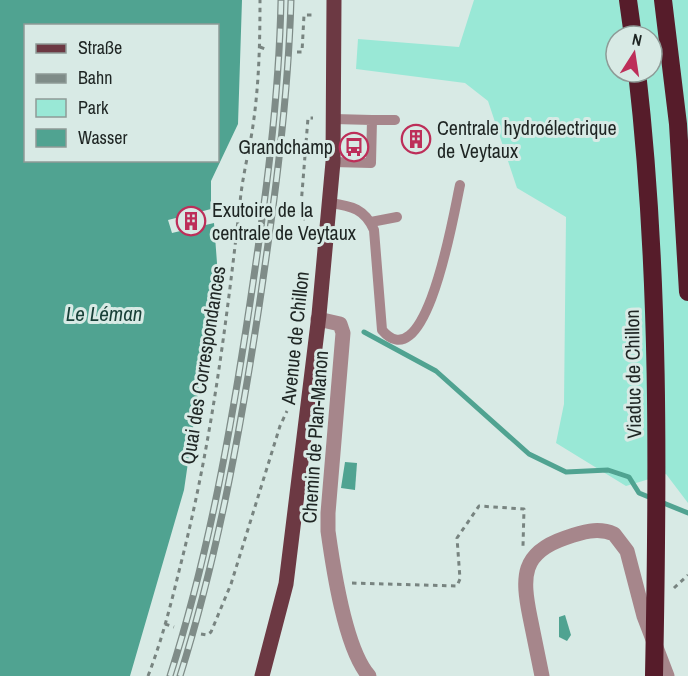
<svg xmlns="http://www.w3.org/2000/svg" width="688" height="676" font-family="'Archivo Narrow',sans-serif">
	<rect width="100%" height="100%" fill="#d8eae5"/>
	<path fill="#99e8d6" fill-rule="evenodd" d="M474,0H688V503L666,474L626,486L556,443L564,404L566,217L517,188L488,101L465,83L356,69L358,39L459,47ZM616,36H652V72H616Z"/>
	<g fill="#50a391" fill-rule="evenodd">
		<path d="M0,0H242L238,124L211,181V209L168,220L172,233L214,223L217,263L184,490L130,676H0ZM26,26H218V160H26Z"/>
		<polygon points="345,462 357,463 355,490 341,488"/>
		<polygon points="565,615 571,635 567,641 559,637 559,617"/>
	</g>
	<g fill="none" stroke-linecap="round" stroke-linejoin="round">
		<polyline stroke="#50a391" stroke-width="5" points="364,332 436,371 529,454 566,472 608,470 629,477 639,493 688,513"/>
		<g stroke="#788480" stroke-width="3" stroke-dasharray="4.5 4.5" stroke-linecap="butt">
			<polyline points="260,47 268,50"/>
			<polyline points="297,52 302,52 304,15 315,15"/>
			<polyline points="305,219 300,218 308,118 313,118"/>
			<polyline points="352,583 457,586 460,579 457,538 479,506 524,509 523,546"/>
			<polyline points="674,588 688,575"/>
			<polyline points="165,624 174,627"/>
			<polyline points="201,634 207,635 211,632 231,584 280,426 287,411"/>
			<path d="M148,676C162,640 171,604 180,567C211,447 226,326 240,203C242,179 248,156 252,132C259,88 260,44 260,0"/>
		</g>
		<g stroke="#a6868b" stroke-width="10">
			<polyline points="372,120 395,120"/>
			<polyline points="333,162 371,163 372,120 334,119"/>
			<path d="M330,203C352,206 365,209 374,230L382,330C427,383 455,206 460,185"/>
			<polyline points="371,222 397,217"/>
		</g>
		<g stroke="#a6868b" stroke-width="15">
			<path d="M318,319L340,324L343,333L328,513V531C333,567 345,649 369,676"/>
			<path d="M542,676C538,657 534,637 530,617C522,577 521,553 565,538C582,532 598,527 614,534L627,551L644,616L667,676"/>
		</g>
		<polyline stroke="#6c3943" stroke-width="15" points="262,676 286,584 319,315 333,162 334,0"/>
		<polyline stroke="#561c2a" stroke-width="18" points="628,0 633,36"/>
		<g stroke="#7f8c88" stroke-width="7">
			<g id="rail">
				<path d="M170,676C209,554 231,429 250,303C265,203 279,101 281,0"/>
				<path d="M180,676C218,555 240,432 259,307C274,205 288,103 291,0"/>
			</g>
		</g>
		<use href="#rail" stroke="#d8eae5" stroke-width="4.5" stroke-dasharray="14" stroke-linecap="butt"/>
		<g stroke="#561c2a" stroke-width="18">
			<polyline points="663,0 678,124 688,292"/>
			<path d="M637,72C660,272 658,475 654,676"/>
		</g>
	</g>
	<defs>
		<g id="building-ring" transform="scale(1.5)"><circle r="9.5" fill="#d8eae5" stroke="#bd2e59" stroke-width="1.5"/><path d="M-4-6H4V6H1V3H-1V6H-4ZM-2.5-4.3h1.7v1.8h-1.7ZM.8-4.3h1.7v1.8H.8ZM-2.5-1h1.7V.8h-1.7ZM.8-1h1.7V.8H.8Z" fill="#bd2e59"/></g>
		<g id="bus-ring" transform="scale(1.5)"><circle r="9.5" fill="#d8eae5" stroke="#bd2e59" stroke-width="1.5"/><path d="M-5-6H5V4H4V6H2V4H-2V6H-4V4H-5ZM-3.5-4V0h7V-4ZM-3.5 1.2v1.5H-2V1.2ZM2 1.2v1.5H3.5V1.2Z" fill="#bd2e59"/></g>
	</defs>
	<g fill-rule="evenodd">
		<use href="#building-ring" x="416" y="139"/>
		<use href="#bus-ring" x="354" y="147"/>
		<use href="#building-ring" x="191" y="221"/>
	</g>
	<g text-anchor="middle" stroke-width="6" stroke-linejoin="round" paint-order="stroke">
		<g font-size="20" fill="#1e2523" stroke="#d8eae5" text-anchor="start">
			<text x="437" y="135">Centrale hydroélectrique<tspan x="437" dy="23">de Veytaux</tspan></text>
			<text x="333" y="154" text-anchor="end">Grandchamp</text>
			<text x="212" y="217">Exutoire de la<tspan x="212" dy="23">centrale de Veytaux</tspan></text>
		</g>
		<g font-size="20" fill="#1e2523" stroke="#d8eae5">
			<text transform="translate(295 338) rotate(-84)" y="7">Avenue de Chillon</text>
			<text transform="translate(203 365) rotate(-81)" y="7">Quai des Correspondances</text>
			<text transform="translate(633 374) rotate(-91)" y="7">Viaduc de Chillon</text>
			<text transform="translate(315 437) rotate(-86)" y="7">Chemin de Plan-Manon</text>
		</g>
		<g font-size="21" font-style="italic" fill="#183f37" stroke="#d8eae5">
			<text x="104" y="321">Le Léman</text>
		</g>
	</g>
	<rect x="24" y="24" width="195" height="138" fill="#d8eae5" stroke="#8e9b97" stroke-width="1.5"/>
	<rect x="36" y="44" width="30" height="9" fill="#6c3943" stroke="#8e9b97" stroke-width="1.5"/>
	<text x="78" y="54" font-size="18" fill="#1e2523">Straße</text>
	<rect x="36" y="74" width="30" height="9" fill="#7f8c88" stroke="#8e9b97" stroke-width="1.5"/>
	<text x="78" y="84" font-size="18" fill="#1e2523">Bahn</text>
	<rect x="36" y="99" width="30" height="18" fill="#99e8d6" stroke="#8e9b97" stroke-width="1.5"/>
	<text x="78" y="114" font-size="18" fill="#1e2523">Park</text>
	<rect x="36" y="129" width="30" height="18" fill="#50a391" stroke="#8e9b97" stroke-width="1.5"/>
	<text x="78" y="144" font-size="18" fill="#1e2523">Wasser</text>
	<g transform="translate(634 54) rotate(12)"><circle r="28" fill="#d8eae5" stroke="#8e9b97" stroke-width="1.5"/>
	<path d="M0-4.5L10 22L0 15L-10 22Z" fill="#bd2e59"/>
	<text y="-9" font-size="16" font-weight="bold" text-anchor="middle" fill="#1e2523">N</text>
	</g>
</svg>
